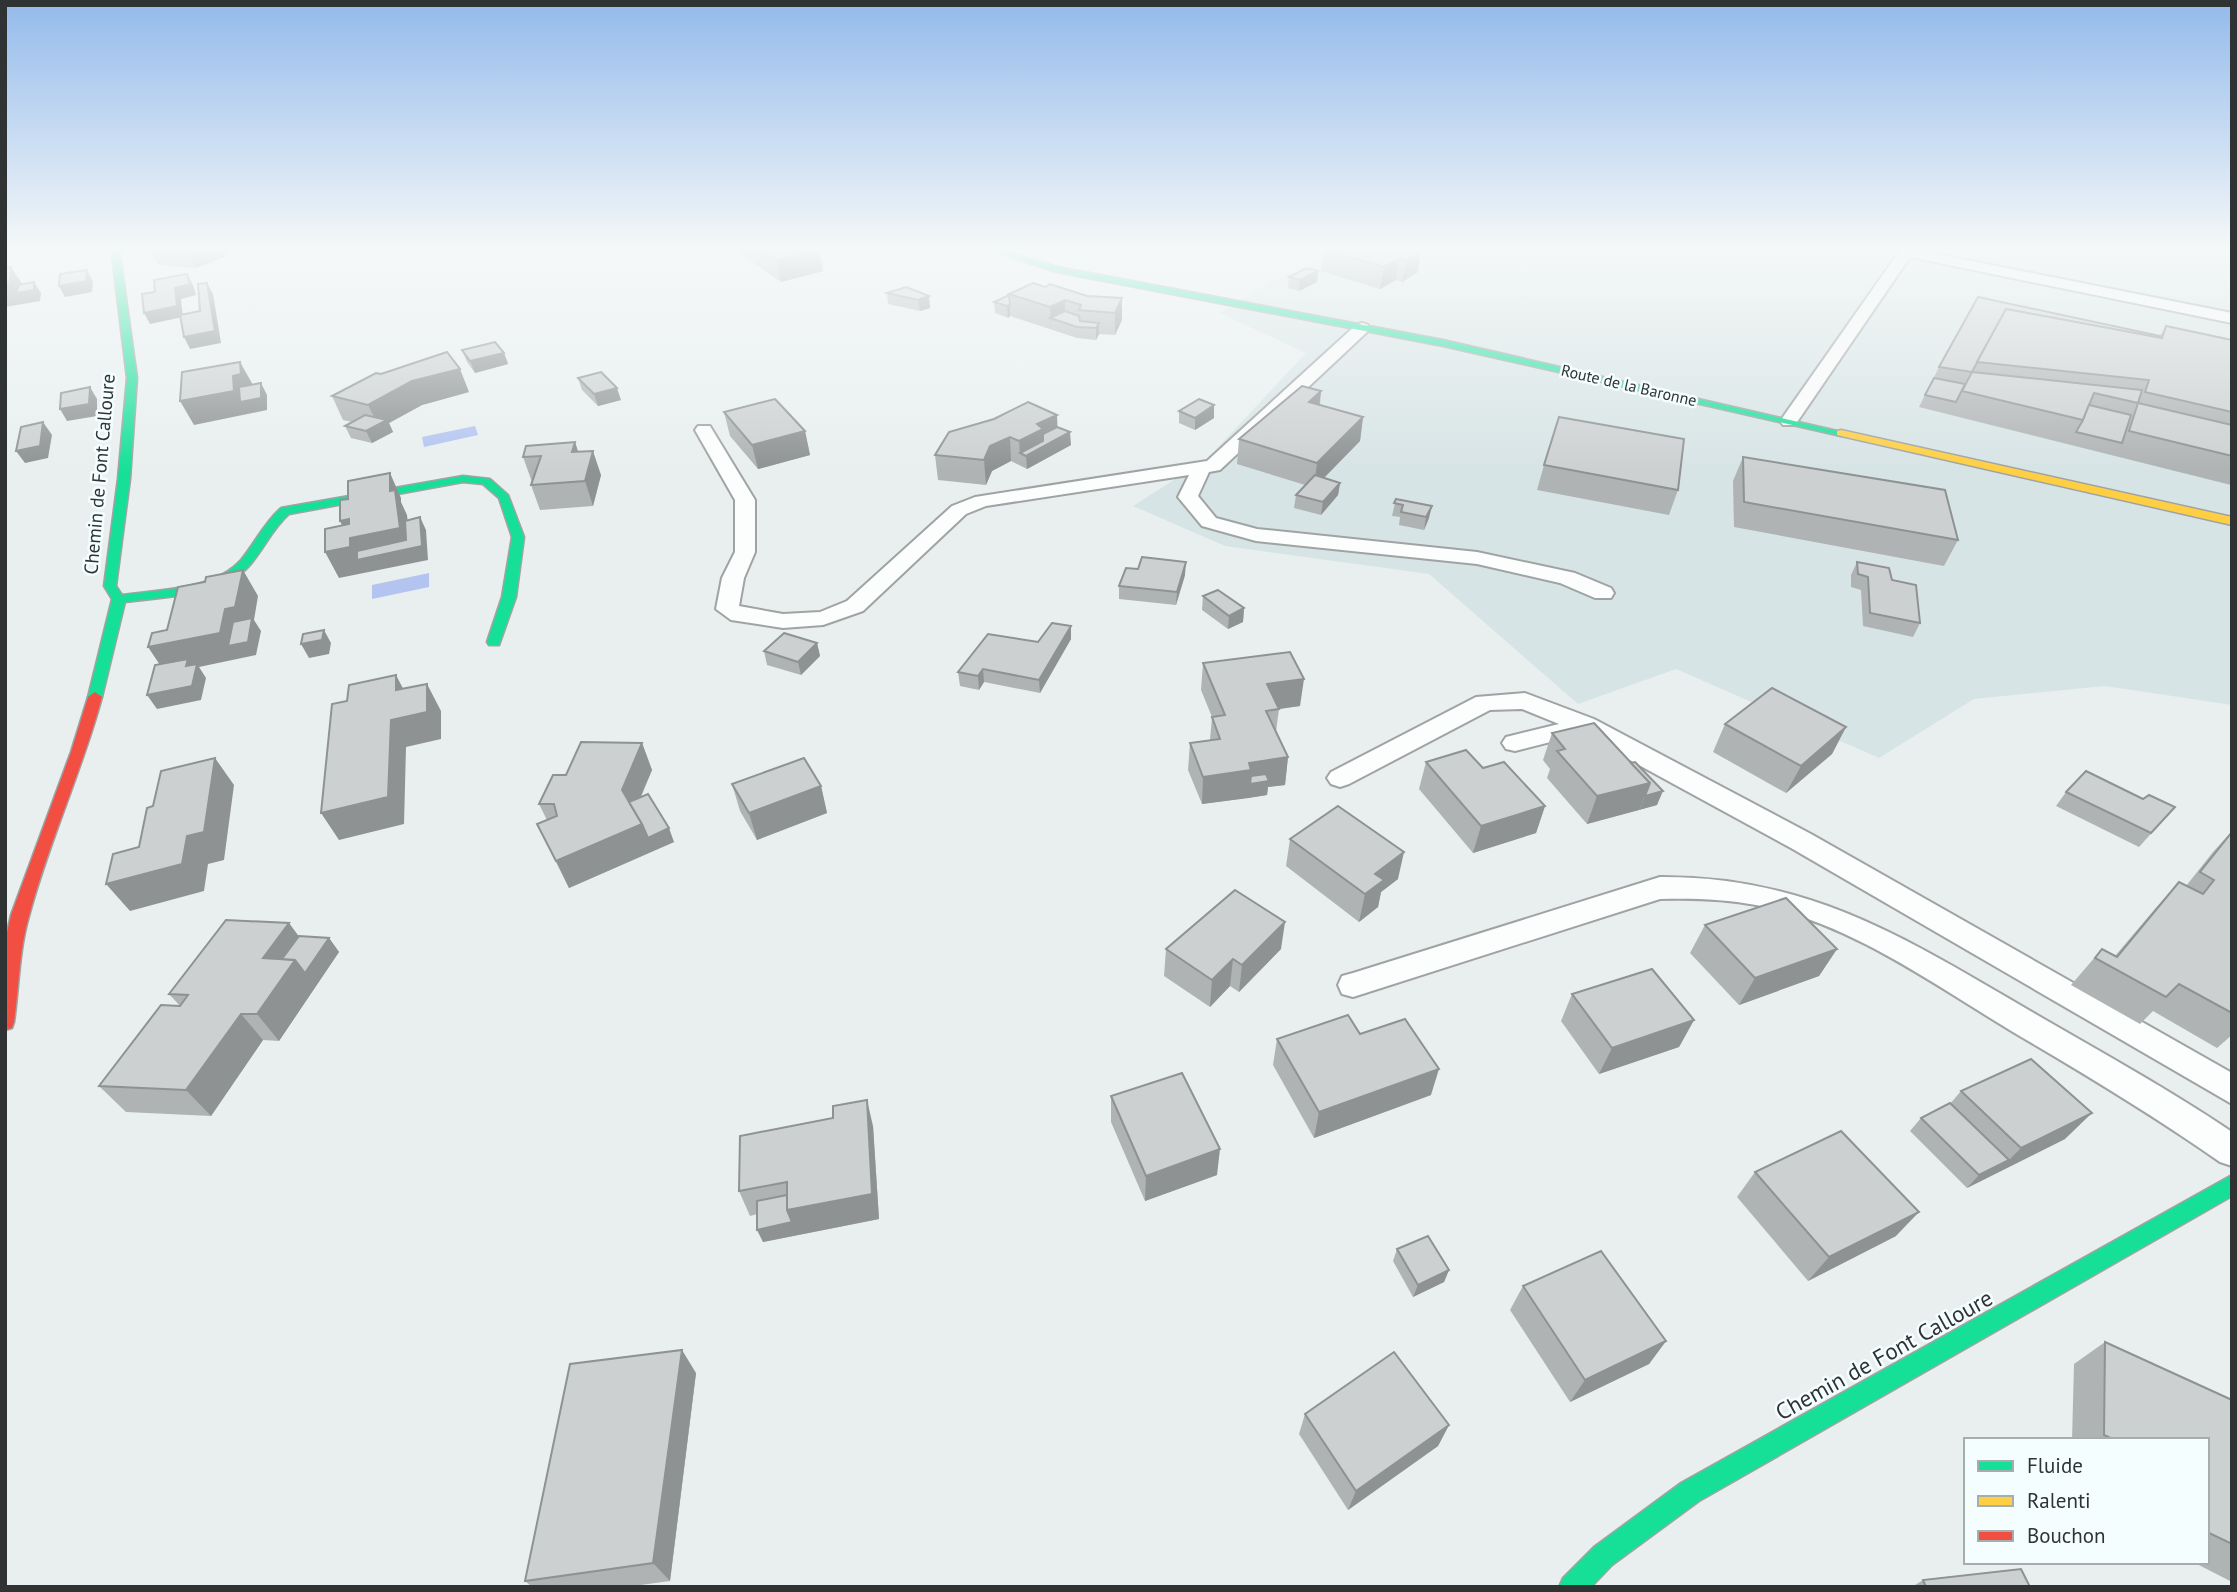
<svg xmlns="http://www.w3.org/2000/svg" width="2237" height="1592" font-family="'PT Sans',sans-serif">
	<rect width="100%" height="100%" fill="#e9efef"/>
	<polygon fill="#d7e4e5" points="1344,247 2232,247 2232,705 2105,686 1974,699 1879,758 1676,669 1578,704 1429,574 1225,546 1133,506 1208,458 1306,353 1220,313 1267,284"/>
	<g fill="#b3c4f0">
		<polygon points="475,426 478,435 424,447 422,437"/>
		<polygon points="429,573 429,587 372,599 372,585"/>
	</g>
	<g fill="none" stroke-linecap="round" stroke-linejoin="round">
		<g stroke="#9fa3a3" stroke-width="4">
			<g id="lane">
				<polygon points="1906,248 2232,313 2232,323 1910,257 1795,425 1783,425 1780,421 1783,417 1901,249"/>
				<polygon points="1362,323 1368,325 1368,331 1220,470 1209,472 1198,496 1216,518 1257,529 1477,552 1575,573 1611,588 1614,593 1611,598 1595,598 1560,583 1477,564 1256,541 1202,526 1178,497 1189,475 986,506 966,514 863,611 823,625 783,628 731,620 716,609 722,578 735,552 735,500 695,430 698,426 710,426 755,500 755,552 744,578 739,606 783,614 820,612 847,601 952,506 975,497 1207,461 1356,325"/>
				<polygon points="1525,693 1594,719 1811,834 2232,1073 2232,1104 1791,848 1582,734 1515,751 1506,749 1502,743 1506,737 1559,724 1522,709 1490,710 1349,784 1340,787 1331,784 1327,778 1331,772 1476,697"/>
				<path d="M1660,877C1810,876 1907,939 2032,1012C2099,1051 2167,1088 2232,1132V1166L2220,1162C2153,1115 2083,1073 2013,1032C1933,984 1849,922 1756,905C1724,899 1693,898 1660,899L1353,997L1342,994L1338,985L1342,976L1353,973Z"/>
			</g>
		</g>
		<g stroke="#9fa3a3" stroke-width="3">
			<g id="fast">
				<path d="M111,247H119L137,378L130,479L116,586L122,595C160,589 213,591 241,560C255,543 264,523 281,508L463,476L490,479L508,495L524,537L516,597L499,645H489L487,642L502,597L512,537L499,498L483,484L463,482L289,514C272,529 264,549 249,566C220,598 164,596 125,602L102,697L95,702L90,700L88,697L112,599L104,586L118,479L127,378Z"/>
				<polygon points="980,247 992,247 1058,267 1443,340 1846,433 1841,436 1443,346 1057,272"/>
				<polygon points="2232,1175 2232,1196 1699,1501 1612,1565 1591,1587 1559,1587 1563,1578 1594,1547 1681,1483"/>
			</g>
		</g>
		<g stroke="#9fa3a3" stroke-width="3">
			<polygon id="slow" points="1841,430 2232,517 2232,525 1837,435 1837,431"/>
		</g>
		<g stroke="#9fa3a3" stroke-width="3">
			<path id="jam" d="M95,692L102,697C82,771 49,841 29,916C19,950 19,987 14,1022L12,1028L5,1030V941L11,915L71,752L88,697Z"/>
		</g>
		<use href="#lane" fill="#fcfdfd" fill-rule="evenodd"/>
		<use href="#fast" fill="#16e098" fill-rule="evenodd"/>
		<use href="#slow" fill="#ffcf43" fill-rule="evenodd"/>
		<use href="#jam" fill="#f24e42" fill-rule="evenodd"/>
	</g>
	<g fill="#afb3b3">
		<polygon points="148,247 255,247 230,251 223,255 224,257 196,268 158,265"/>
		<polygon points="739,247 814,247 819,250 823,271 781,282 741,254"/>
		<polygon points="1329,247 1412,247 1409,248 1418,272 1402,282 1396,280 1380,289 1321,271 1324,249"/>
		<polygon points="1318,271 1317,282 1299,291 1288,288 1289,277"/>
		<polygon points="1033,283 1045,287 1087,296 1122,298 1122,320 1115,335 1099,334 1096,340 1077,338 1010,316 1008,318 995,313 994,302"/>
		<polygon points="906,287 930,308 920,311 888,304 887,293"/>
		<polygon points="2166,326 2232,340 2232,484 2231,485 1919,407 1939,367 2160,336"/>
		<polygon points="462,350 504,353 508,364 475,373 467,362"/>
		<polygon points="578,378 621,400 598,406 582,390"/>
		<polygon points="1321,391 1320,405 1363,417 1360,441 1324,478 1340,483 1338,495 1321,515 1294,508 1296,495 1305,485 1237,464 1239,439"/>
		<polygon points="469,392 422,405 389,423 393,432 372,443 351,438 345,426 352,422 343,420 332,396"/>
		<polygon points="1214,405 1214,418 1195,430 1179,423 1179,411"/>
		<polygon points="724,412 805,431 810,455 758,469 730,436"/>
		<polygon points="1057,427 1071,445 1027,469 1011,461 992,471 986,485 938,480 935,455 949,432"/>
		<polygon points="575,442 578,452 601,475 593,506 540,510 531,485 532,482 523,457"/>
		<polygon points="1743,457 1958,540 1944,566 1734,527 1733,481"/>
		<polygon points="1544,465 1678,490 1669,515 1537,490"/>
		<polygon points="1396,499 1429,518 1424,530 1399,525 1400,517 1392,516"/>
		<polygon points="1857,562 1920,623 1913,637 1863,626 1861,590 1851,587 1851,575"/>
		<polygon points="1185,575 1176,605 1119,599 1119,586"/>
		<polygon points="1203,596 1244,608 1243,622 1228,629 1202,610"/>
		<polygon points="1071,626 1071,639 1040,693 984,682 979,690 960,686 958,672 1038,642"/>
		<polygon points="817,643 820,656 801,675 767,665 764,651"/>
		<polygon points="1203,663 1300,706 1279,709 1276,732 1288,757 1285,785 1268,787 1267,795 1202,804 1188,770 1190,743 1210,740 1212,717 1201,690"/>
		<polygon points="1594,723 1657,805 1587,824 1547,778 1550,769 1543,760 1552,733"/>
		<polygon points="1725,724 1846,727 1832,754 1786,793 1713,752"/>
		<polygon points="642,743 652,770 641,797 674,842 569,888 537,824 547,820 539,804 566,775"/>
		<polygon points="1426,762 1483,768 1545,806 1536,833 1473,853 1419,789"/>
		<polygon points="732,784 821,786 827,813 757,840 740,811"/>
		<polygon points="2066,792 2143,799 2175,807 2139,847 2056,806"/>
		<polygon points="2232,831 2232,1035 2217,1048 2153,1011 2140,1024 2071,985 2102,949 2115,956 2154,910 2179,882 2186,886 2213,852"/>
		<polygon points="1290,839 1398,879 1381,892 1378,907 1359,922 1286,866"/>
		<polygon points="1705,925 1837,949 1819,976 1739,1005 1690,953"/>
		<polygon points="299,936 329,938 339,952 279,1041 263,1040 211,1116 126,1112 99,1086 180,1006 169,994"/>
		<polygon points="1166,949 1281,949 1239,992 1230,986 1210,1007 1164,976"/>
		<polygon points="1572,994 1694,1020 1679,1047 1599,1074 1561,1021"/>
		<polygon points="1360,1034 1431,1095 1314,1138 1273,1065 1277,1039"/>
		<polygon points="1961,1091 2065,1139 1967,1188 1910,1131 1921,1118 1950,1104"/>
		<polygon points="1111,1096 1217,1175 1145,1201 1111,1122"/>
		<polygon points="873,1126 879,1219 763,1242 757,1214 750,1216 739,1191"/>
		<polygon points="1755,1172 1896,1236 1808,1281 1737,1197"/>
		<polygon points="1397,1249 1449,1270 1444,1282 1413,1297 1393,1261"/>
		<polygon points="1523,1286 1666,1341 1649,1364 1570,1402 1510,1310"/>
		<polygon points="2105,1342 2232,1400 2232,1582 2193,1562 2207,1562 2207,1440 2072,1440 2074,1364"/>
		<polygon points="696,1373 670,1581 626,1587 532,1587 525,1581"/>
		<polygon points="1305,1414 1449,1425 1438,1446 1348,1510 1299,1434"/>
		<polygon points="1923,1580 2030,1587 1912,1587"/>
	</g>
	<g fill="#8f9292">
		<polygon points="185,247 255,247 230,251 223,255 224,257 196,268"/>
		<polygon points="819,250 823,271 781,282 777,260"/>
		<polygon points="1421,251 1418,272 1402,282 1406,261"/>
		<polygon points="1399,259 1396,280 1380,289 1384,267"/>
		<polygon points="11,267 25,288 34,282 41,293 40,301 5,307 5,283"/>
		<polygon points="87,270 93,281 92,292 65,297 59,286"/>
		<polygon points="1318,271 1317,282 1299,291 1300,280"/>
		<polygon points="187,274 193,285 196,295 181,299 183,317 150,324 144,313 175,288"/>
		<polygon points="207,283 213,294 221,343 190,349 184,337 215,331"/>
		<polygon points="929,296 930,308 920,311 918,300"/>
		<polygon points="1122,298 1122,320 1115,335 1115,313"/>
		<polygon points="1065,300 1065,322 1050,318 1051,330 1050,307"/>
		<polygon points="1010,305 1010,316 1008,318 1007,306"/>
		<polygon points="1099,323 1099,334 1096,340 1096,328"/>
		<polygon points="504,353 508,364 475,373 470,361"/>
		<polygon points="240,362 253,385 261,383 267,395 267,410 194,425 180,401 233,376"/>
		<polygon points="460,369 469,392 422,405 389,423 393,432 372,443 366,431 378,425 368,405 412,381"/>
		<polygon points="90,387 97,399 97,416 67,421 60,409"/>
		<polygon points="617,388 621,400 598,406 594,394"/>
		<polygon points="1321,391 1318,415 1309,402"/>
		<polygon points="1214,405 1214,418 1195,430 1195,418"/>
		<polygon points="1057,415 1058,439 1070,432 1071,445 1027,469 1026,456 1020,453 1019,441 1037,424"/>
		<polygon points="1363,417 1360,441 1314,488 1317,463"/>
		<polygon points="43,422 52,435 48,458 25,463 16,451"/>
		<polygon points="805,431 810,455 758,469 752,445"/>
		<polygon points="1010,437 1011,461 992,471 986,485 984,460 990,446"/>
		<polygon points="575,442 583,467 572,452"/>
		<polygon points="593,451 601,475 593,506 585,481"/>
		<polygon points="390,473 401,498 401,502 407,515 411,549 420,517 426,530 428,560 339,578 325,552 350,542 340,521 390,491"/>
		<polygon points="1340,483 1338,495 1321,515 1323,502"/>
		<polygon points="1432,506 1429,518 1424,530 1426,517"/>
		<polygon points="1186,562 1185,575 1176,605 1177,592"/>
		<polygon points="243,570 258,596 254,620 261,631 256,655 199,667 206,678 201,700 157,709 147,695 166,674 148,647 225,609"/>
		<polygon points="1244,608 1243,622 1228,629 1229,616"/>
		<polygon points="1071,626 1071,639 1040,693 1039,680"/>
		<polygon points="324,630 331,643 329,654 309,658 301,644"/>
		<polygon points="817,643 820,656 801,675 798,662"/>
		<polygon points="983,669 984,682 979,690 978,676"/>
		<polygon points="396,675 410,702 427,684 441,711 441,739 406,747 404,824 339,840 321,813 391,720 396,690"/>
		<polygon points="1304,679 1300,706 1264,711 1267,684"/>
		<polygon points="1846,727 1832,754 1786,793 1801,766"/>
		<polygon points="642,743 652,770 633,814 622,790"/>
		<polygon points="1288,757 1285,785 1268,787 1267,795 1249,798 1250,784 1249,798 1202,804 1203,777 1249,763"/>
		<polygon points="215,758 234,785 224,860 208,864 204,891 130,911 106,884 187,836"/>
		<polygon points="1650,783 1639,810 1587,824 1597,796"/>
		<polygon points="821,786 827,813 757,840 749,813"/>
		<polygon points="1663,791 1657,805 1639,810 1645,796"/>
		<polygon points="1545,806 1536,833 1473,853 1481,826"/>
		<polygon points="642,824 669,828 674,842 569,888 556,861"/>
		<polygon points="1404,852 1398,879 1381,892 1378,907 1359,922 1365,894 1375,874"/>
		<polygon points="1285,922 1281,949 1239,992 1242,965"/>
		<polygon points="289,923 309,950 329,938 339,952 279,1041 257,1014 263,958"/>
		<polygon points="1837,949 1819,976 1739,1005 1755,978"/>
		<polygon points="1233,959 1230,986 1210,1007 1212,980"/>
		<polygon points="241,1014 263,1040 211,1116 186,1090"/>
		<polygon points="1694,1020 1679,1047 1599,1074 1612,1048"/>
		<polygon points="1439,1069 1431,1095 1314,1138 1319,1112"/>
		<polygon points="867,1100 873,1126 879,1219 763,1242 757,1230 787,1210"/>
		<polygon points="2092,1113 2065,1139 1967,1188 1979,1175 2009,1160 2021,1148"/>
		<polygon points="1220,1149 1217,1175 1145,1201 1146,1176"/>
		<polygon points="1919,1212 1896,1236 1808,1281 1829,1257"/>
		<polygon points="1449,1270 1444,1282 1413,1297 1418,1285"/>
		<polygon points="1666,1341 1649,1364 1570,1402 1585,1380"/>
		<polygon points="682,1350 696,1373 670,1581 653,1563"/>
		<polygon points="1449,1425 1438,1446 1348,1510 1356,1491"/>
	</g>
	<g fill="#ccd0d0" stroke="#8f9292" stroke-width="2">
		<polygon points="757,247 814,247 819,250 777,260"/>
		<polygon points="1329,247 1404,247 1421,251 1406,261 1399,259 1384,267 1324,249"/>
		<polygon points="11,267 10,282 5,283 5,268"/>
		<polygon points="1307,268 1318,271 1300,280 1289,277"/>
		<polygon points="87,270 86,281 59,286 60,274"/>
		<polygon points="187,274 190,284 175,288 177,306 144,313 142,294 155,292 154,280"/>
		<polygon points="34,282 34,290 16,293 19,285"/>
		<polygon points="207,283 215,331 184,337 180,315 200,311 198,284"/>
		<polygon points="1033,283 1045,287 1050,284 1087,296 1122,298 1115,313 1079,310 1081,305 1065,300 1050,307 1009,294"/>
		<polygon points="906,287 929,296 918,300 887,293"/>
		<polygon points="1009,295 1010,305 1007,306 994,302"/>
		<polygon points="1978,297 2160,336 2159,338 2006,309 1972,372 1939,367"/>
		<polygon points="2006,309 2162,338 2166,326 2232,340 2232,412 2145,392 2149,380 1977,362"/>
		<polygon points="1065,311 1079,316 1080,321 1099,323 1096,328 1077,327 1050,318"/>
		<polygon points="495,342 504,353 470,361 462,350"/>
		<polygon points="447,352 460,369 412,381 368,405 332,396 376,373 381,374"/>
		<polygon points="240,362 241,374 233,376 234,391 180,401 182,372"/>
		<polygon points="601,372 617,388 594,394 578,378"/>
		<polygon points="1972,372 2142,390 2138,403 2232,425 2232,456 2129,431 2138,403 2094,393 2083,420 1962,391"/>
		<polygon points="1934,378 1965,384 1956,402 1925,395"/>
		<polygon points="261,383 261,398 240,402 239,387"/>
		<polygon points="1302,386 1321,391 1309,402 1363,417 1317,463 1239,439"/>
		<polygon points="90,387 89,404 60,409 61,393"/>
		<polygon points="775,399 805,431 752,445 724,412"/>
		<polygon points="1199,399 1214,405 1195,418 1179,411"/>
		<polygon points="1028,402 1057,415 1037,424 1043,429 1019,441 1010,437 990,446 984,460 935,455 949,432 994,419"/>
		<polygon points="2089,405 2131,415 2122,443 2076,432 2083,420"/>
		<polygon points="365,415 387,420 366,431 345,426"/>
		<polygon points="1559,417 1684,439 1678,490 1544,465"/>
		<polygon points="43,422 40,446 16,451 21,427"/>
		<polygon points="1057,427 1070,432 1026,456 1020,453 1043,441 1043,434"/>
		<polygon points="575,442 572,452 593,451 585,481 531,485 541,456 523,457 526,446"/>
		<polygon points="1743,457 1945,490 1958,540 1744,502"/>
		<polygon points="390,473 390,491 395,490 400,528 350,538 350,547 325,552 325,529 349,524 349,519 340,521 340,500 348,499 348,481"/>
		<polygon points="1315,475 1340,483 1323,502 1296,495"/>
		<polygon points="1396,499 1432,506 1426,517 1401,512 1403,505 1394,503"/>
		<polygon points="420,517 422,546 357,560 357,551 406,540 405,521"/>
		<polygon points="1142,557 1186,562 1177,592 1119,586 1126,568 1138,569"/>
		<polygon points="1857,562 1889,568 1892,580 1916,585 1920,623 1870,613 1868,577 1858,574"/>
		<polygon points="243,570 235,607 225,609 220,633 148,647 152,633 167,630 178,587 205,582 206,577"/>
		<polygon points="1218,590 1244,608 1229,616 1203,596"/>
		<polygon points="252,618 248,642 228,646 233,622"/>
		<polygon points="1052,623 1071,626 1039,680 983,669 978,676 958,672 988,634 1038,642"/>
		<polygon points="324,630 322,640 301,644 303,634"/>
		<polygon points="784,633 817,643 798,662 764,651"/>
		<polygon points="1290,652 1304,679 1267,684 1279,709 1266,711 1288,757 1249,763 1251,770 1203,777 1190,743 1220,739 1212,717 1225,715 1203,663"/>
		<polygon points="188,659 186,666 197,664 192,686 147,695 155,665"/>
		<polygon points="396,675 396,690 427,684 427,712 391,720 388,797 321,813 332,704 347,701 349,685"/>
		<polygon points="1772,688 1846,727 1801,766 1725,724"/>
		<polygon points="1594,723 1650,783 1597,796 1557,751 1565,749 1552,733"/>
		<polygon points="581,742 642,743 622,790 642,824 556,861 537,824 557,816 554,804 539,804 553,775 566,775"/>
		<polygon points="1466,750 1483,768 1504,762 1545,806 1481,826 1426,762"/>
		<polygon points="215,758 204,832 187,836 182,864 106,884 113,854 139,847 147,808 153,806 161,771"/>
		<polygon points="804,758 821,786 749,813 732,784"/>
		<polygon points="1635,762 1663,791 1645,796 1650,783 1631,763"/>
		<polygon points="2086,771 2143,799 2149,795 2175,807 2151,833 2066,792"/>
		<polygon points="1266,774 1269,781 1250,784 1251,776"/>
		<polygon points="648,794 669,828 648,838 642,824 629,802"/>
		<polygon points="1338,806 1404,852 1375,874 1384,880 1365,894 1290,839"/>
		<polygon points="2232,832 2232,1013 2179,984 2166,997 2095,958 2102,949 2117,957 2179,882 2203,894 2214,880 2200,872"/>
		<polygon points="1235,890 1285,922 1242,965 1233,959 1212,980 1166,949"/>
		<polygon points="1786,898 1837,949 1755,978 1705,925"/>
		<polygon points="226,920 289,923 263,958 295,960 257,1014 241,1014 186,1090 99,1086 161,1005 180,1006 188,995 169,994"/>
		<polygon points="299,936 329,938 305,973 295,960 282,959"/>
		<polygon points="1652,969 1694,1020 1612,1048 1572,994"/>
		<polygon points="1348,1015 1360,1034 1405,1019 1439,1069 1319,1112 1277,1039"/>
		<polygon points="2031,1059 2092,1113 2021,1148 1961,1091"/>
		<polygon points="1182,1073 1220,1149 1146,1176 1111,1096"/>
		<polygon points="867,1100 872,1194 787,1210 787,1182 739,1191 740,1136 833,1118 833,1106"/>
		<polygon points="1950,1103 2009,1160 1979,1175 1921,1118"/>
		<polygon points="1841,1131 1919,1212 1829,1257 1755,1172"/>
		<polygon points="787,1195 787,1210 792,1222 757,1230 757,1201"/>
		<polygon points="1428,1236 1449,1270 1418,1285 1397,1249"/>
		<polygon points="1601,1251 1666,1341 1585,1380 1523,1286"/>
		<polygon points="2105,1342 2232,1400 2232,1544 2207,1532 2207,1440 2115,1440 2104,1435"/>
		<polygon points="682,1350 653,1563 525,1581 570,1364"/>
		<polygon points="1394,1352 1449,1425 1356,1491 1305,1414"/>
		<polygon points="2021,1569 2030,1587 1926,1587 1923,1580"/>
	</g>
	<linearGradient id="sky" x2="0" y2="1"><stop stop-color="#93baeb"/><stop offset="0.53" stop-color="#f5f8f8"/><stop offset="1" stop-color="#f5f8f8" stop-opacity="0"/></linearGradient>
	<rect width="2237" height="470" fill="url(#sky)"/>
	<g text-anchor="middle" stroke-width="5" stroke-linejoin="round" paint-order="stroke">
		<g font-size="16" fill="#303334" stroke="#f4feff">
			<text transform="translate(1629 385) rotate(13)" y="6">Route de la Baronne</text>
		</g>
		<g font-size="19" fill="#303334" stroke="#f4feff">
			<text transform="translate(99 474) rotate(-85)" y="7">Chemin de Font Calloure</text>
		</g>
		<g font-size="23" fill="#303334" stroke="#f4feff">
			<text transform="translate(1884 1355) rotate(-29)" y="8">Chemin de Font Calloure</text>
		</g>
	</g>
	<rect width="2237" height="1592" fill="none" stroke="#303334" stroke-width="14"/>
	<rect x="1964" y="1438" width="245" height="126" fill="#f4feff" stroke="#a6adae" stroke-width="2"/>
	<rect x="1978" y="1461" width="35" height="10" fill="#16e098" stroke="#a6adae" stroke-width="2"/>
	<text x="2027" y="1473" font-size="21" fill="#303334">Fluide</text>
	<rect x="1978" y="1496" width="35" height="10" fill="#ffcf43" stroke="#a6adae" stroke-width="2"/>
	<text x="2027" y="1508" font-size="21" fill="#303334">Ralenti</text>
	<rect x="1978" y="1531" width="35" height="10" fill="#f24e42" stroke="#a6adae" stroke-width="2"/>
	<text x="2027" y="1543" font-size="21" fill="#303334">Bouchon</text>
</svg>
